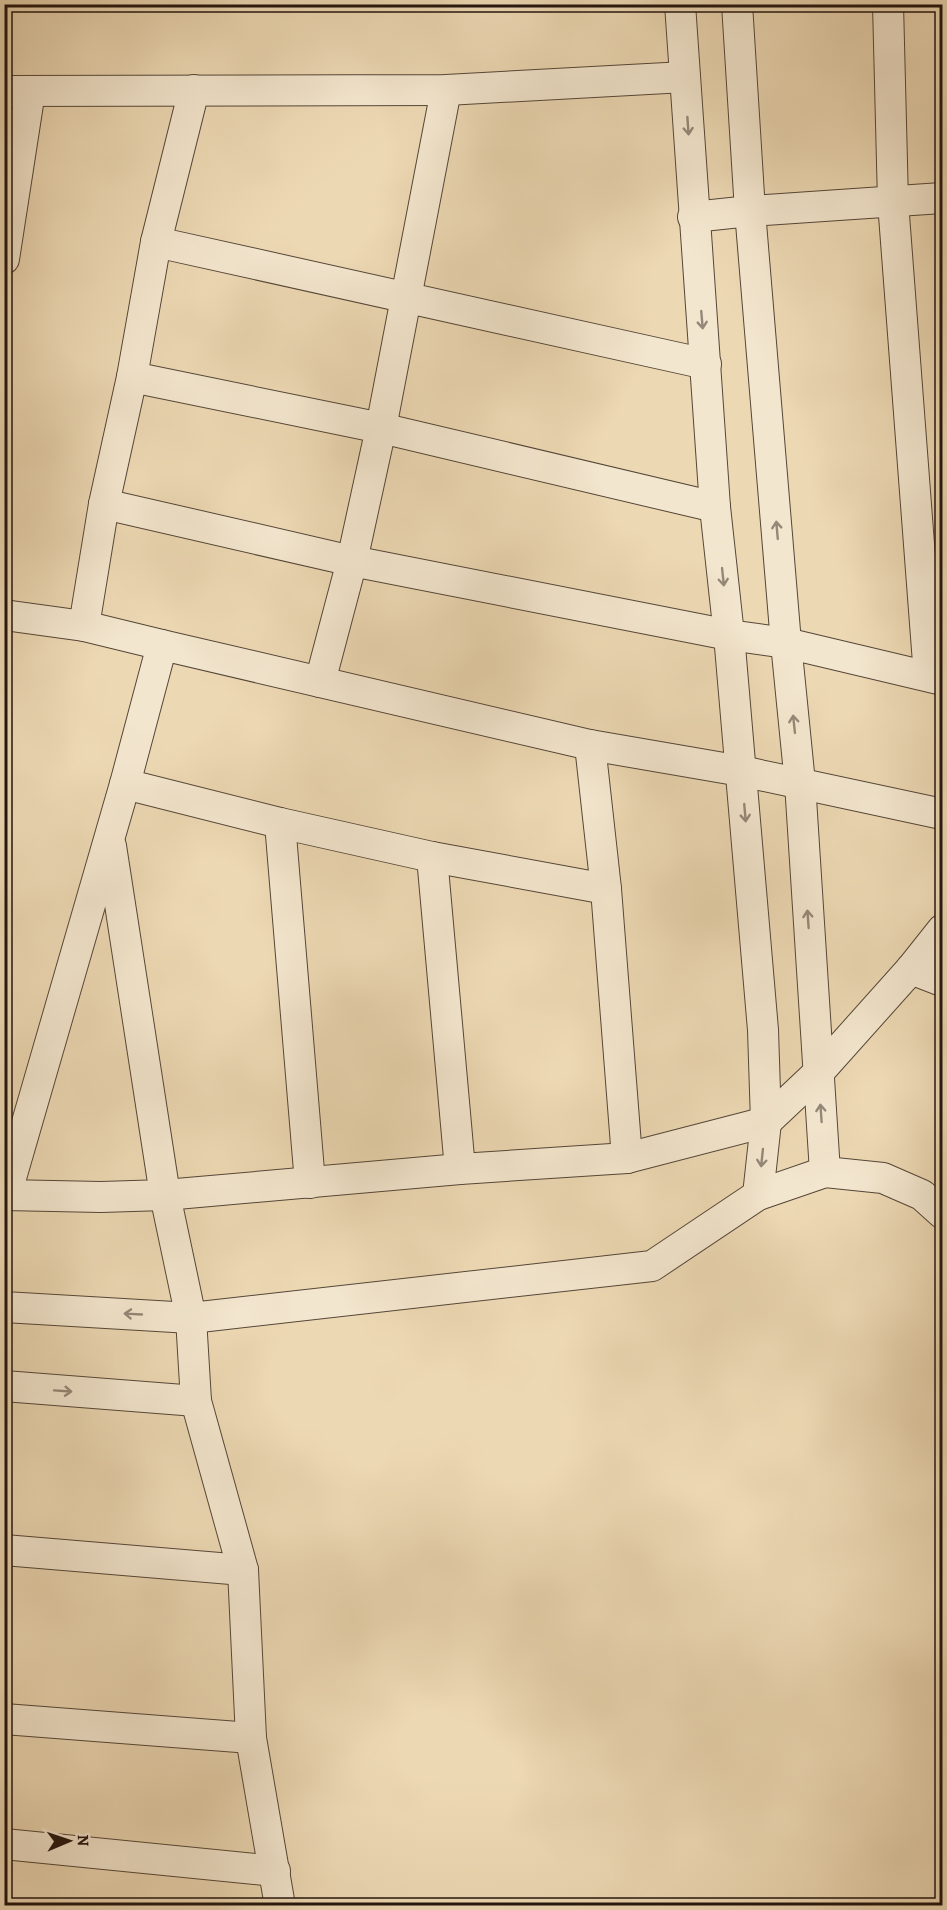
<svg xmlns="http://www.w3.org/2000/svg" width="947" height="1910" font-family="Alegreya,serif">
	<rect width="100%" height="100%" fill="#ecd8b3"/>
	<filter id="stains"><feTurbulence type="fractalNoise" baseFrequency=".00333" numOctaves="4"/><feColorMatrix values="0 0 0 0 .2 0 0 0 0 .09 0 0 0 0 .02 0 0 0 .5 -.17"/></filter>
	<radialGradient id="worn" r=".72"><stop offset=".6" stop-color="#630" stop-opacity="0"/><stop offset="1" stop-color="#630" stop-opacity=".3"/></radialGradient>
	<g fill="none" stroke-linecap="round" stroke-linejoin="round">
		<g stroke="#554638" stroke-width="32">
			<g id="street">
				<polyline points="680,4 715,507 729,635 763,1030 766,1122 758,1195"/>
				<polyline points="737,4 750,211 786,643 800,783 825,1172"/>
				<polyline points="888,4 893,202 929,676"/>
				<polyline points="4,91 446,90 685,77"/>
				<polyline points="693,217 750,211 942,198"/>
				<polyline points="156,242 706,364"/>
				<polyline points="4,259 30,91"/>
				<polyline points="132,377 381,428 715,507"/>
				<polyline points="104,504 352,561 729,635 786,643 942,680"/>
				<polyline points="4,615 84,626 162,645"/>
				<polyline points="84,626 104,504 132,377 156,242 194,90"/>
				<polyline points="320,682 352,561 381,428 446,90"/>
				<polyline points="590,745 606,889 627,1158"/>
				<polyline points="125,784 280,823 432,857 606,889"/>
				<polyline points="280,823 310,1183"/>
				<polyline points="111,846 165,1195 191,1318 196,1401 243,1570 251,1738 280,1906"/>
				<polyline points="432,857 460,1169"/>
				<polyline points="911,969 942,981"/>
				<polyline points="4,1195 101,1197 165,1195 460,1169 627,1158 766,1122 818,1073 911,969 942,930"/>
				<polyline points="6,1195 125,784 162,645 590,745 741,771 942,814"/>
				<polyline points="4,1307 191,1318 652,1266 758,1195 825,1172 883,1178 922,1195 942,1213"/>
				<polyline points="4,1386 196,1401"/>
				<polyline points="4,1550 243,1570"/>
				<polyline points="4,1719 251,1738"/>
				<polyline points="4,1844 275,1871"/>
			</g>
		</g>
		<use href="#street" stroke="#f3e6ce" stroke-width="30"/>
	</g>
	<defs><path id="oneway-shaft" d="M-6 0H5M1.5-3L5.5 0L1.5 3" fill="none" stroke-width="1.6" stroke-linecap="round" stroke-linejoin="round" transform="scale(1.5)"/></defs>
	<g stroke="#958878">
		<use href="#oneway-shaft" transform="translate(688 126) rotate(86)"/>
		<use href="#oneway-shaft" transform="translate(702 320) rotate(85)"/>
		<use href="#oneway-shaft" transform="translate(777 530) rotate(-95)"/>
		<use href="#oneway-shaft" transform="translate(723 577) rotate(84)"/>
		<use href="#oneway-shaft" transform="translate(794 724) rotate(-96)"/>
		<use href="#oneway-shaft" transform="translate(745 813) rotate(85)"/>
		<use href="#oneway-shaft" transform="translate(808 919) rotate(-94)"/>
		<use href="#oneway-shaft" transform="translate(821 1113) rotate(-94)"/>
		<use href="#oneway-shaft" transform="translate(762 1158) rotate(96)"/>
		<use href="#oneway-shaft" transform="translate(133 1314) rotate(-177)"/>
		<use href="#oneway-shaft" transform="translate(63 1391) rotate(4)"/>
	</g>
	<rect width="947" height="1910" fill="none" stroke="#ecd8b3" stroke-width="24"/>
	<rect x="6" y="6" width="935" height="1898" fill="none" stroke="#23150f" stroke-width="3"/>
	<rect x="12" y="12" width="923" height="1886" fill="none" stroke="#23150f" stroke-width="1.5"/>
	<g transform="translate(69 1841) rotate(88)" stroke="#f3e6ce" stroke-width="4.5" paint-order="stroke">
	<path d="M0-4.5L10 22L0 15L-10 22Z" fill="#23150f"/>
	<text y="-9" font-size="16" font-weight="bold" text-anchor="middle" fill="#23150f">N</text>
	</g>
	<rect width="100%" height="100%" filter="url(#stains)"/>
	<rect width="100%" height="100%" fill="url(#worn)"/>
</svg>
